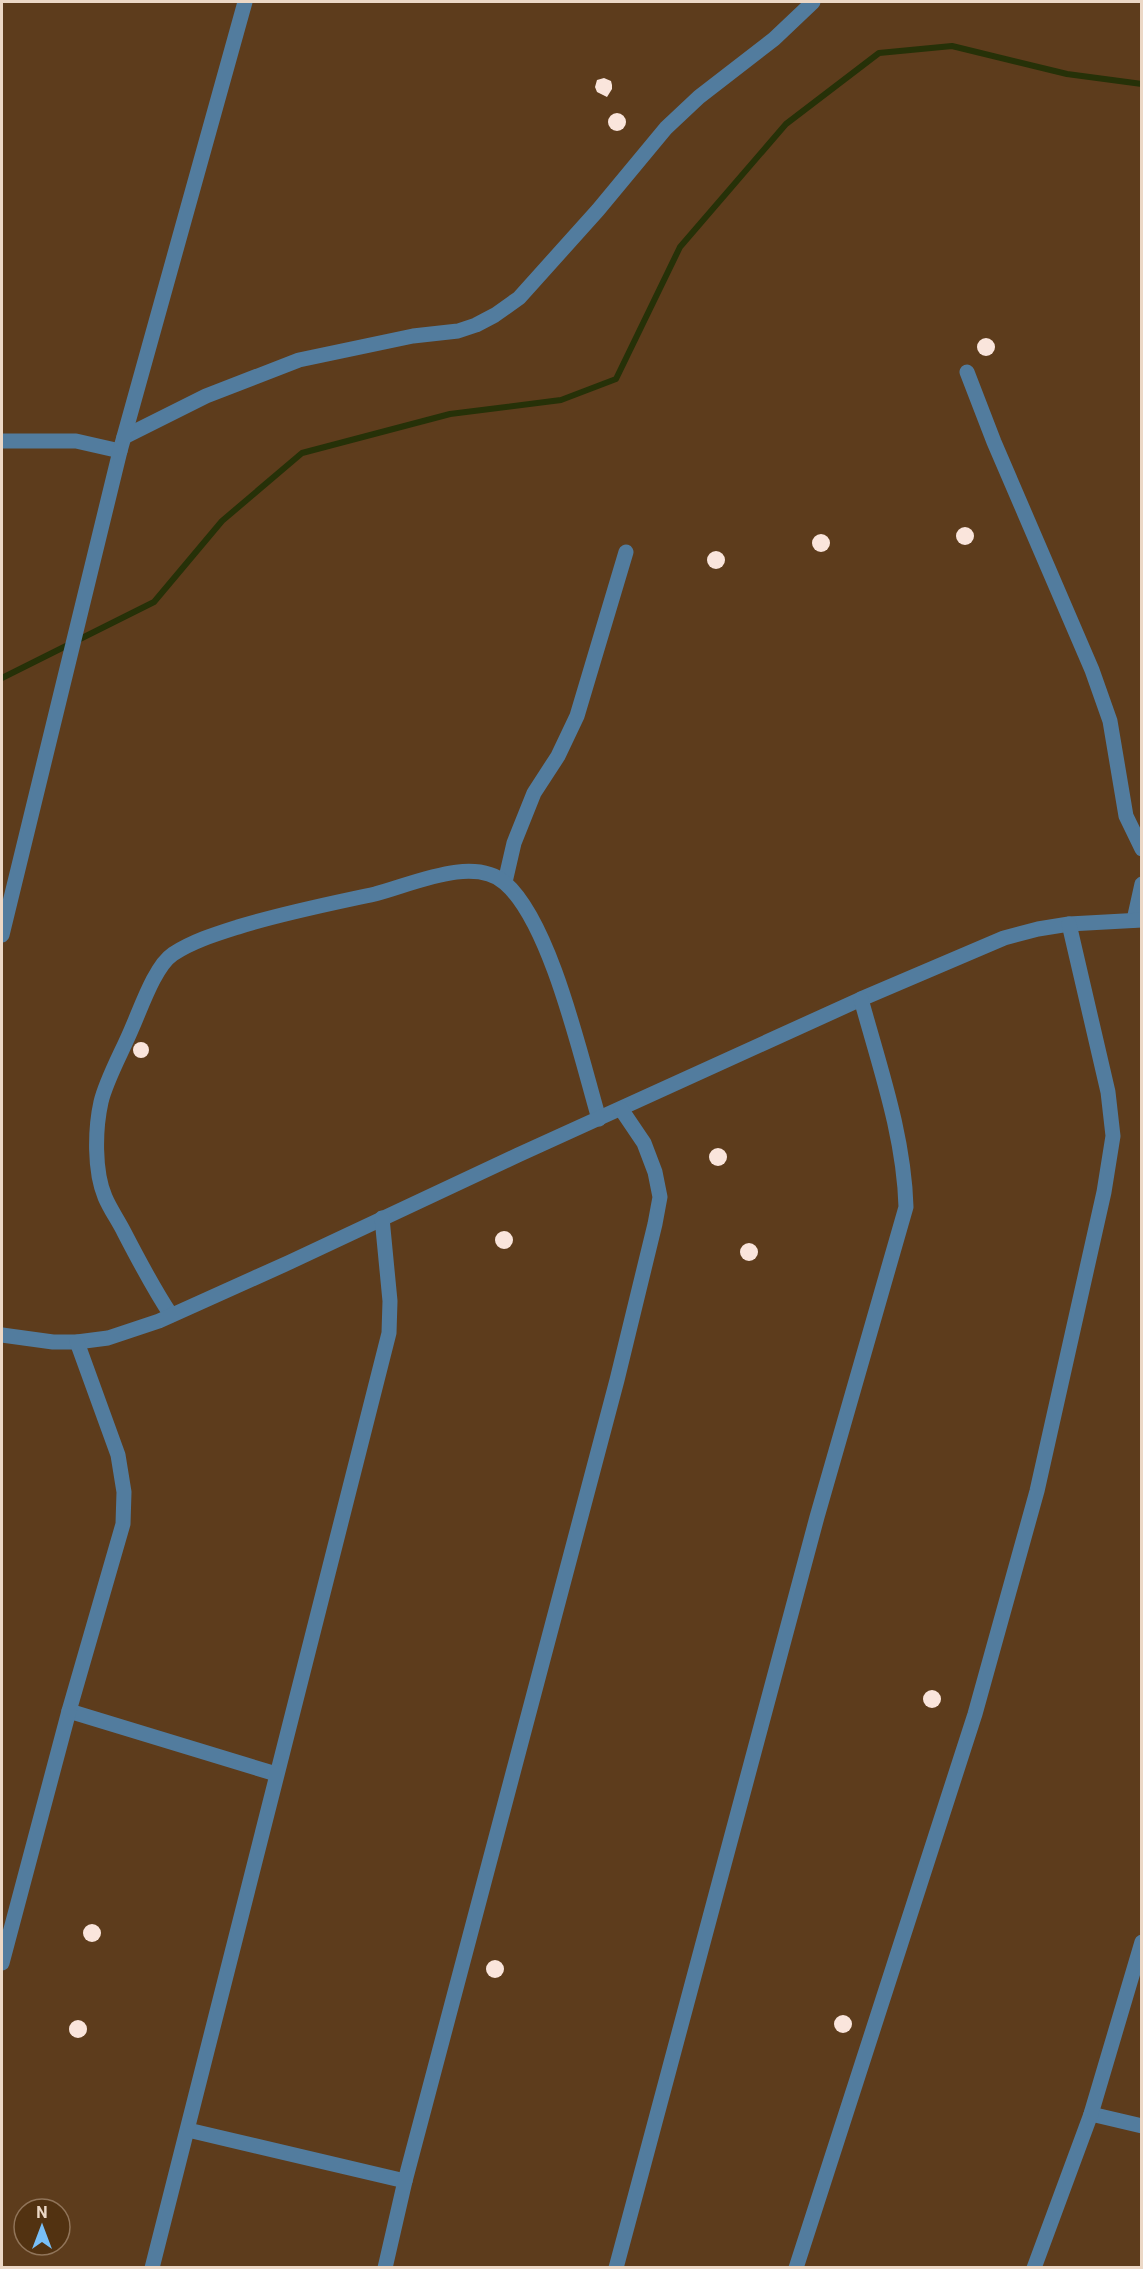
<svg xmlns="http://www.w3.org/2000/svg" width="1143" height="2269" font-family="Roboto,sans-serif">
	<rect width="100%" height="100%" fill="#5d3c1c"/>
	<g fill="none" stroke-linecap="round" stroke-linejoin="round">
		<polyline stroke="#263108" stroke-width="6" points="2,678 154,602 222,521 302,453 450,414 561,400 616,379 680,247 786,124 879,53 952,46 1067,74 1142,84"/>
	</g>
	<g fill="#fae5dc">
		<polygon points="604,78 611,81 612,85 612,89 607,97 597,92 595,87 597,80"/>
		<circle cx="617" cy="122" r="9"/>
		<circle cx="986" cy="347" r="9"/>
		<circle cx="965" cy="536" r="9"/>
		<circle cx="821" cy="543" r="9"/>
		<circle cx="716" cy="560" r="9"/>
		<circle cx="141" cy="1050" r="8"/>
		<circle cx="718" cy="1157" r="9"/>
		<circle cx="504" cy="1240" r="9"/>
		<circle cx="749" cy="1252" r="9"/>
		<circle cx="932" cy="1699" r="9"/>
		<circle cx="92" cy="1933" r="9"/>
		<circle cx="495" cy="1969" r="9"/>
		<circle cx="843" cy="2024" r="9"/>
		<circle cx="78" cy="2029" r="9"/>
	</g>
	<g fill="none" stroke-linecap="round" stroke-linejoin="round">
		<g stroke="#527c9e" stroke-width="15">
			<polyline points="967,372 994,442 1092,670 1110,721 1126,816 1142,849"/>
			<polyline points="124,437 206,396 299,360 413,336 458,331 476,325 495,315 519,298 598,210 666,128 699,97 774,39 813,2"/>
			<polyline points="2,441 76,441 120,451"/>
			<polyline points="505,882 514,843 534,793 558,756 577,716 626,552"/>
			<polyline points="1134,920 1142,884"/>
			<polyline points="2,935 120,451 245,2"/>
			<path d="M171,1315C153,1288 139,1261 124,1232C118,1220 110,1209 105,1197C94,1171 95,1129 101,1102C106,1080 123,1050 132,1028C141,1008 155,966 173,954C193,941 216,934 238,927C283,913 329,904 375,894C411,885 473,855 505,883C551,923 581,1058 599,1119"/>
			<polyline points="2,1335 53,1342 77,1342 108,1338 159,1321 290,1262 518,1155 861,999 1004,938 1038,929 1069,924 1142,920"/>
			<polyline points="69,1711 276,1774"/>
			<polyline points="2,1963 69,1711 123,1524 124,1492 118,1455 77,1342"/>
			<polyline points="1091,2114 1142,2126"/>
			<polyline points="188,2130 405,2181"/>
			<polyline points="152,2268 389,1333 390,1301 382,1218"/>
			<polyline points="385,2268 405,2181 617,1380 655,1224 660,1197 655,1172 644,1143 621,1109"/>
			<path d="M616,2268L817,1517L906,1207C904,1136 880,1068 861,999"/>
			<polyline points="796,2268 975,1714 1037,1491 1104,1192 1113,1136 1108,1092 1069,924"/>
			<polyline points="1034,2268 1091,2114 1142,1942"/>
		</g>
	</g>
	<rect width="1143" height="2269" fill="none" stroke="#ecd8c6" stroke-width="6"/>
	<g transform="translate(42 2227)"><circle r="28" fill="#523211" stroke="#907459" stroke-width="1.5"/>
	<path d="M0-4.5L10 22L0 15L-10 22Z" fill="#78bff7"/>
	<text y="-9" font-size="16" font-weight="bold" text-anchor="middle" fill="#ecd8c6">N</text>
	</g>
</svg>
